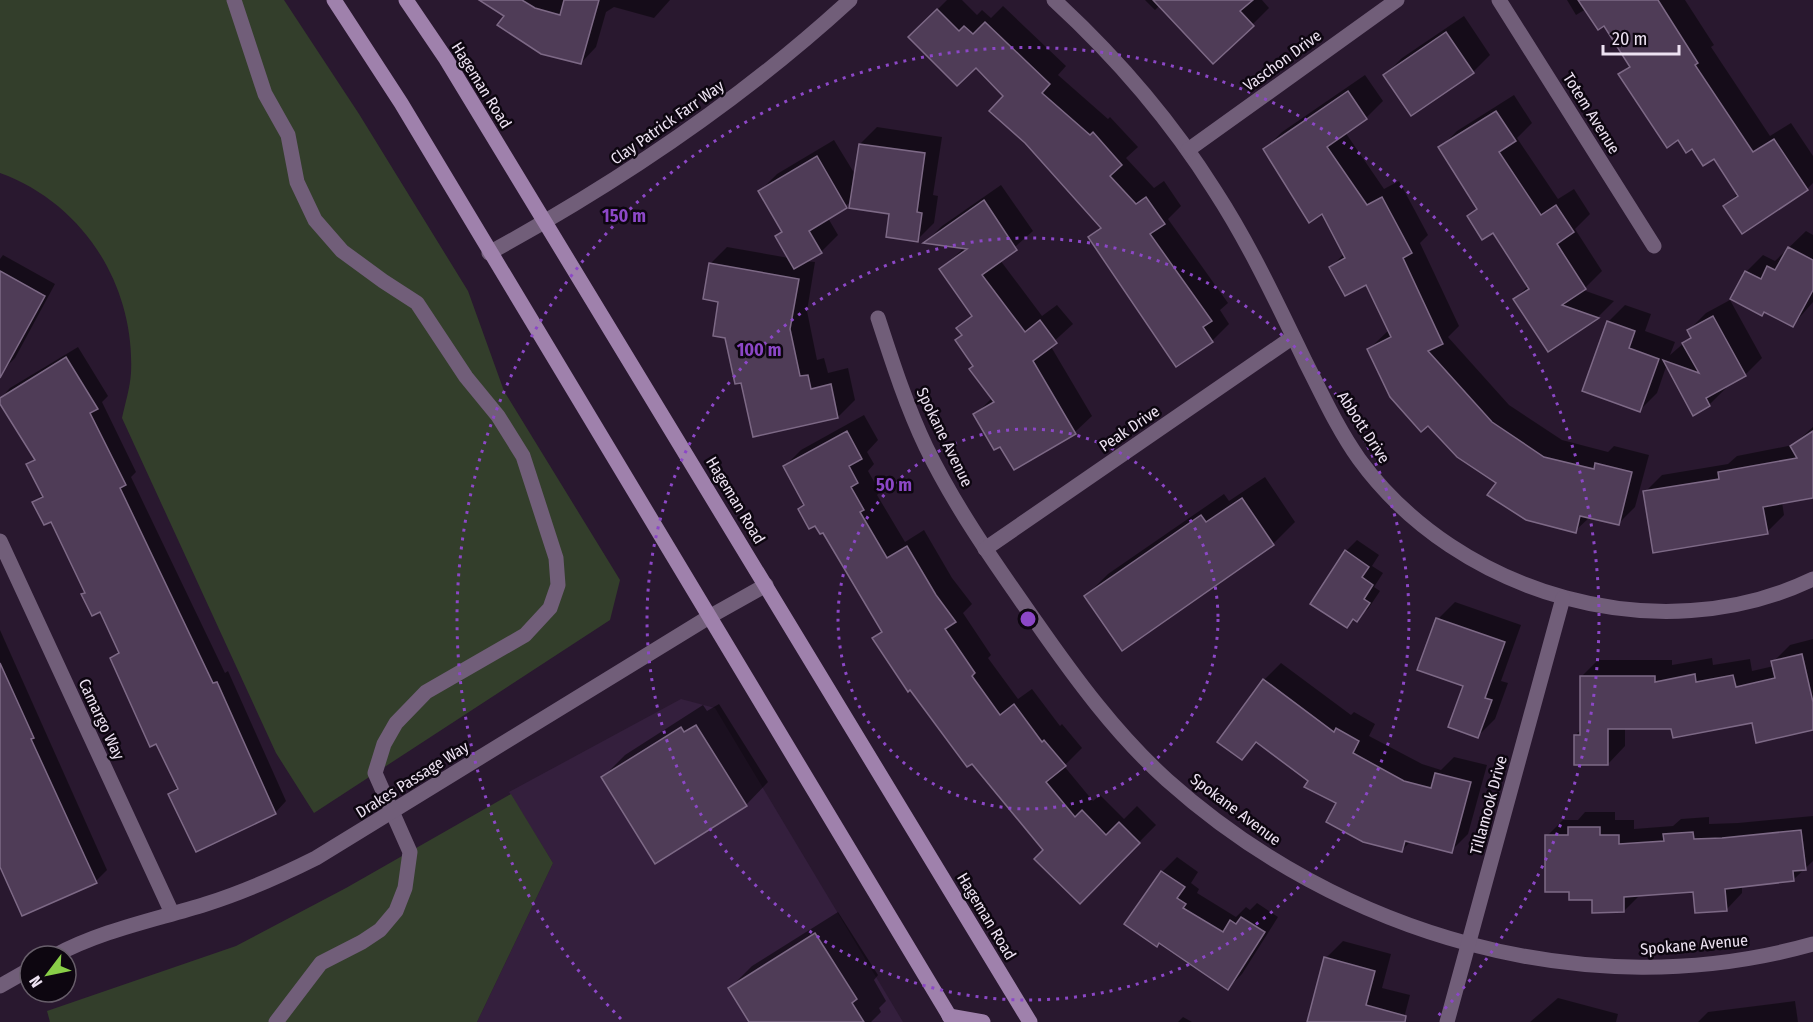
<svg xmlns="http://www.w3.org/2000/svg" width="1813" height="1022" font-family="'Fira Sans Condensed',sans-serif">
	<rect width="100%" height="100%" fill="#29182f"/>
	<polygon fill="#341f3d" points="681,699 715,708 903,1022 477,1022 553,863 509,792"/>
	<g fill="#333e2b">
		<path d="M0,0H284L359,114L468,291L504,391L620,580L610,620L314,813L276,753L122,418C125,404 130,388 131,373C135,285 83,203 0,173Z"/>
		<polygon points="511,794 553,863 477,1022 50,1022 47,1011 236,946 346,888"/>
	</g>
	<g fill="#0007">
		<polygon points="506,0 670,0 654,18 614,7 606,12 596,47 581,63 506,16"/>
		<polygon points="947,0 962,0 977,15 982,10 991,18 1003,6 1066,66 1058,75 1108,119 1110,117 1138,147 1126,158 1154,188 1164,181 1181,206 1168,219 1228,303 1220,310 1229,324 1212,341 1090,237 1101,226 1005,96 976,66 910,37"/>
		<polygon points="1145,0 1262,0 1269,8 1252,25 1160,5 1155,10"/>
		<polygon points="1567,0 1685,0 1714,45 1711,47 1770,136 1791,123 1813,156 1813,183 1807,189 1725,207 1738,193 1714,157 1678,138 1620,74 1630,65 1604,24 1586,9 1576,15"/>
		<polygon points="1464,16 1490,55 1473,72 1412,114 1385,75 1402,58"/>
		<polygon points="1365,75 1383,101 1366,118 1345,132 1384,189 1399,181 1428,235 1420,243 1459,326 1448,337 1509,405 1562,440 1608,452 1614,446 1649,455 1635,507 1618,524 1590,517 1575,531 1498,482 1369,349 1389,330 1366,283 1331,267 1344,254 1322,212 1265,149 1282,132"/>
		<polygon points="1514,95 1532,123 1517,138 1558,199 1574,189 1590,214 1575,229 1602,271 1583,290 1614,301 1598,317 1548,350 1515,299 1529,285 1494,231 1469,216 1478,207 1440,148 1457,131"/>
		<polygon points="877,127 942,137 933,195 938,196 934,223 917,240 891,213 852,201 828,218 838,235 821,252 805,261 815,262 807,311 817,360 824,358 828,373 848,368 855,400 838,417 742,381 710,264 727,247 789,258 777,236 783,230 760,191 777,174 834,140 856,176 860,144"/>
		<polygon points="1001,185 1033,231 1000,260 1042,316 1057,305 1073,324 1050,345 1092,416 1075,432 1001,445 975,415 993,397 958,328 973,314 941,269 965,247 926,242 942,226"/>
		<polygon points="1806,231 1813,235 1813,302 1793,325 1746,272 1763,255 1775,261"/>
		<polygon points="3,255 55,284 15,358 4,369 0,367 0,259"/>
		<polygon points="1730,300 1762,358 1745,375 1725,386 1726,388 1709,405 1667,364 1657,393 1640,410 1608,322 1625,305 1651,314 1645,331 1675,342 1670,355 1692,336 1689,330 1706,313"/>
		<polygon points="78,347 108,396 102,402 136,472 131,477 225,673 228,671 286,801 275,813 170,794 178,786 112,658 120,650 101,610 83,595 86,592 51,520 34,502 43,494 28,465 35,458 0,399 10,388"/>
		<polygon points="864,415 878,440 867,452 874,464 868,471 880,492 877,495 905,542 924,530 952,578 972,604 963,613 991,655 988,658 1018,699 1032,689 1060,726 1062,724 1082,748 1064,766 1093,801 1100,795 1124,819 1137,806 1156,825 1080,902 1045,850 874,639 882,630 823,531 799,509 805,504 784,467 801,450"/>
		<polygon points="1813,427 1813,484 1782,502 1784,515 1767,532 1645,492 1662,475 1728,464 1737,456 1793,445"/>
		<polygon points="1265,477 1295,522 1273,544 1122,649 1086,596 1108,574 1224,494 1229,501"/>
		<polygon points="1357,540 1379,555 1372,566 1383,573 1374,587 1380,591 1368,609 1347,626 1346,551"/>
		<polygon points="1455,602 1521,625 1501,681 1508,683 1495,719 1478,736 1465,685 1438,619"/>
		<polygon points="0,630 107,870 96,881 0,864"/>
		<polygon points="1813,639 1813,729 1753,722 1625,728 1625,746 1608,764 1576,735 1581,729 1581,677 1598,660 1672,660 1672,665 1712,658 1713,665 1750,659 1752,671 1774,666 1773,662 1790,645"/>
		<polygon points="1281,663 1351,715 1354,712 1375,724 1369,736 1422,764 1441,770 1454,757 1487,765 1468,834 1451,851 1411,841 1402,850 1258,742 1242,758 1264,680"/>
		<polygon points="719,704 768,782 746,805 656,862 603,777 625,755 703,705 707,711"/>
		<polygon points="1585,812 1615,812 1615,820 1634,820 1634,829 1673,826 1681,819 1709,817 1709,824 1738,823 1813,816 1813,861 1793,880 1742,885 1742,893 1727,909 1695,891 1640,895 1624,911 1571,891 1547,836 1563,820 1578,820"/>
		<polygon points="1177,857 1198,872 1191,883 1199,889 1197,893 1236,917 1246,907 1250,910 1257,903 1278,917 1242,974 1228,988 1159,942 1126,924 1162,872"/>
		<polygon points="838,912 878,975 874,980 886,1001 879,1008 881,1012 871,1022 751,1022 730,988 752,966"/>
		<polygon points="1343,941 1391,954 1382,988 1410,995 1403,1022 1309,1022 1326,958"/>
		<polygon points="1558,998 1618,1014 1616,1022 1530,1022"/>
		<polygon points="1795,1001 1798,1022 1698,1022 1708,1012"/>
		<polygon points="1183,1017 1192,1022 1178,1022"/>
	</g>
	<g fill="#4f3c57" stroke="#7d6986" stroke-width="1.5">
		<polygon points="479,0 522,0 535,8 560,15 564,0 599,0 581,64 541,54 497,25 504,16"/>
		<polygon points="1153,0 1253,0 1240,11 1254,26 1213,64"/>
		<polygon points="1578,0 1658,0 1698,63 1695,65 1753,152 1774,139 1808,190 1742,234 1723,206 1738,196 1714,159 1703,166 1692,149 1686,153 1678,140 1667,148 1618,74 1630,67 1604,26 1598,30"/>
		<polygon points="937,9 959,31 964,26 973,34 985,22 1050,84 1042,93 1090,135 1093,132 1122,165 1110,176 1136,204 1146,197 1165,224 1150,234 1212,321 1203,327 1213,342 1176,367 1088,237 1101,228 1025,143 989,111 1003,96 976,68 957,86 908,37"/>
		<polygon points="1446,32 1474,73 1411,116 1383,75"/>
		<polygon points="1348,91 1367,119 1327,147 1367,205 1382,197 1412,253 1403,258 1443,344 1428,351 1492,422 1544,457 1594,469 1595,463 1632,472 1619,525 1580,516 1576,533 1526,520 1487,495 1496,483 1457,457 1428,426 1421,432 1390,397 1367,349 1391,337 1366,285 1345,296 1329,267 1345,258 1322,214 1309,223 1263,149"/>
		<polygon points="1496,111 1516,141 1499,152 1541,215 1556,205 1574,232 1557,244 1586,289 1562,305 1599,318 1548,352 1513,299 1529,289 1493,233 1482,240 1467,216 1477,209 1438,147"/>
		<polygon points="859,144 925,153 917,212 922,213 918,242 886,237 889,214 849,208"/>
		<polygon points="817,156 847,208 809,231 822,253 794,269 775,236 782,232 758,191"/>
		<polygon points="984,200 1017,250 982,275 1025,332 1040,320 1057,343 1033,361 1076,434 1014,470 1000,447 994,450 973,414 994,402 969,369 973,366 955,340 962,335 956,328 972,316 939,269 967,249 923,243"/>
		<polygon points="1788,247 1813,260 1813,290 1793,327 1764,312 1762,316 1730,299 1745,271 1761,279 1767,266 1775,270"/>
		<polygon points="709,263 799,279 790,329 800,376 808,375 811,389 831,384 838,418 753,437 741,383 735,384 725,338 713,336 718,302 703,299"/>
		<polygon points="0,271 45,296 0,378"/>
		<polygon points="1713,316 1746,376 1706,398 1710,406 1693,416 1663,360 1699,373 1682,343 1691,338 1687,330"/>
		<polygon points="1607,321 1635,331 1629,348 1659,359 1640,412 1582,391"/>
		<polygon points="66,357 98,409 90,413 126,485 120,488 213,683 217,682 276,814 196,852 168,794 178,789 156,744 150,747 110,658 119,653 100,612 92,616 81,594 85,593 51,522 44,525 32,502 43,497 26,464 35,460 0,404 0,398"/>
		<polygon points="847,431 862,459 849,466 858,483 851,487 864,510 860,512 887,558 907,546 936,595 956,622 945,629 975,673 972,676 1000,715 1014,704 1042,742 1044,740 1066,766 1046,782 1075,817 1082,810 1106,835 1119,822 1140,843 1080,904 1034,859 1043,850 972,764 967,767 910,690 908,692 872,638 882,632 823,533 820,534 815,526 809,529 798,509 804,505 783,466"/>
		<polygon points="1813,431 1813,498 1763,507 1768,534 1653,553 1643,491 1719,479 1718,472 1797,458 1790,446"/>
		<polygon points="1242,498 1274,545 1122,651 1084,596 1201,515 1206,522"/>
		<polygon points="1345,550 1369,567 1362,577 1373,585 1364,599 1370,603 1357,622 1353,619 1347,628 1310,604"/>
		<polygon points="1436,618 1505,642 1485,698 1492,700 1478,738 1448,727 1463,686 1417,670"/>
		<polygon points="1802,654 1813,702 1813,730 1756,743 1752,723 1673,738 1671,729 1608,729 1608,765 1574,765 1574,735 1580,735 1580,676 1655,676 1655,682 1695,674 1696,682 1733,675 1736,687 1775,678 1771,661"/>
		<polygon points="0,663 34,738 31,739 97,883 22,916 0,867"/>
		<polygon points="1263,679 1334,732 1336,728 1359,741 1353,753 1404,781 1431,788 1435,773 1471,782 1452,853 1405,841 1402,852 1363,842 1326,822 1336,803 1304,787 1308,781 1256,742 1242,760 1217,742"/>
		<polygon points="696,725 747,806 655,864 601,777 681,727 684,732"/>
		<polygon points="1568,827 1600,827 1600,835 1619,835 1619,844 1664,841 1663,834 1693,832 1694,839 1722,838 1801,830 1806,870 1793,871 1794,881 1725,889 1727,911 1695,913 1693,892 1624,897 1624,912 1592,913 1592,900 1569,900 1569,892 1545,892 1545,835 1568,835"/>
		<polygon points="1161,871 1185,887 1177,898 1186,904 1183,908 1223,932 1230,920 1236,924 1241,917 1265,932 1228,990 1159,943 1157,947 1124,924"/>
		<polygon points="815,933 857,999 852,1003 864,1022 749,1022 728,988"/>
		<polygon points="1324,957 1375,971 1366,1005 1406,1016 1405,1022 1307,1022"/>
	</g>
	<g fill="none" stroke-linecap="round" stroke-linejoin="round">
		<g stroke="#715e79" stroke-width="15">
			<polyline points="234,0 265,94 288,135 297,182 315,220 342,251 383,281 417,303 466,377 498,416 523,456 556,558 558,585 550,608 525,635 426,692 396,723 384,744 375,773 410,852 405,888 396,911 380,930 362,942 321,963 276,1022"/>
			<path d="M1054,0C1115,56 1171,121 1215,191C1250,245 1277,303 1305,361C1322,394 1337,428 1359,459C1458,595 1659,653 1813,579"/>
			<polyline points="1499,0 1654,246"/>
			<polyline points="1188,150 1397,0"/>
			<path d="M878,318C892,361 906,405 926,447C956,509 996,565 1036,622C1075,678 1116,734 1167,780C1340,935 1587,1008 1813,944"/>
			<polyline points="0,541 172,913"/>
			<polyline points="985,549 1293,337"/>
			<path d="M54,956C102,930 155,920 206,904C244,892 280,876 316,858L709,617L766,585"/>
			<polyline points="0,986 30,969"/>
			<polyline points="1447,1022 1563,598"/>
		</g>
		<path stroke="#715e79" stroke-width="15" d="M489,253C619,182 741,100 850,0"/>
		<g stroke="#9f81ac" stroke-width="15">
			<polyline points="334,0 401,103 953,1022"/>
			<polyline points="406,0 446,59 1030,1022"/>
			<polyline points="949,1016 983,1022"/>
		</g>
	</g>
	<g fill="none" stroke="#8c47c7" stroke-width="3" stroke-dasharray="3 6">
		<circle cx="1028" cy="619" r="190"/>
		<circle cx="1028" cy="619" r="381"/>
		<path d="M621 1019A571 571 0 1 1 1435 1019"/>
	</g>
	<g text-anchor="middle" stroke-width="5" stroke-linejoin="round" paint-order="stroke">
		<g font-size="16" fill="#ede2f2" stroke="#0d0610">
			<text transform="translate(1282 60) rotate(-36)" y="6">Vaschon Drive</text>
			<text transform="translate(482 85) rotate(58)" y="6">Hageman Road</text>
			<text transform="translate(1592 113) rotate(58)" y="6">Totem Avenue</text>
			<text transform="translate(667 122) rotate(-35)" y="6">Clay Patrick Farr Way</text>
			<text transform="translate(1364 427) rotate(57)" y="6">Abbott Drive</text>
			<text transform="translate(1129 428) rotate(-34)" y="6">Peak Drive</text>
			<text transform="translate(945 437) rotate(64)" y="6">Spokane Avenue</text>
			<text transform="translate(736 500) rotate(59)" y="6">Hageman Road</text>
			<text transform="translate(102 719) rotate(65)" y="6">Camargo Way</text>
			<text transform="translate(412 779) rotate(-32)" y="6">Drakes Passage Way</text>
			<text transform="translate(1488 805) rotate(-75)" y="6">Tillamook Drive</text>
			<text transform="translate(1236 809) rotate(37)" y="6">Spokane Avenue</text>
			<text transform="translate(987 916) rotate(59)" y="6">Hageman Road</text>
			<text transform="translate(1694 944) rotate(-5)" y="6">Spokane Avenue</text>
		</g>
	</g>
	<circle cx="1028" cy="619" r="9" fill="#8c47c7" stroke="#0d0610" stroke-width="3"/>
	<g font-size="18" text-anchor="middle" font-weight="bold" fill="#8c47c7" stroke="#0d0610" stroke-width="5" stroke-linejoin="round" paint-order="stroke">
		<text x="624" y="222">150 m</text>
		<text x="759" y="356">100 m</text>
		<text x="894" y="491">50 m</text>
	</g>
	<g transform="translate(48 974) rotate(238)"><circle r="28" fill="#0d0610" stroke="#675e6a" stroke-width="1.5"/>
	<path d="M0-4.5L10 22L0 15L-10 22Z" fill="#89ce48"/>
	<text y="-9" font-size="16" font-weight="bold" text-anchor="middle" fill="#ede2f2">N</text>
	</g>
	<path d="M1603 45v9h76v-9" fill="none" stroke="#ede2f2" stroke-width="3"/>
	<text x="1612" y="45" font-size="18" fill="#ede2f2" stroke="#0d0610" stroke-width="4.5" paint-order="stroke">20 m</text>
</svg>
